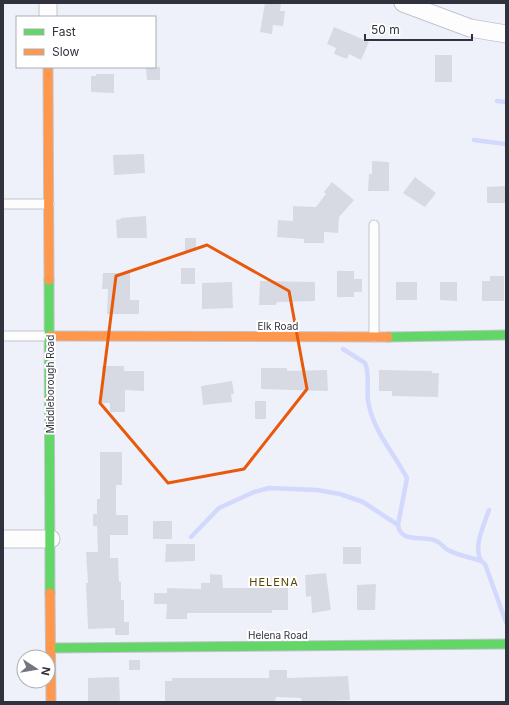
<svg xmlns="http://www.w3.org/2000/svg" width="509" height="705" font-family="Inter,sans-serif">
	<rect width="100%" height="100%" fill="#eff1fa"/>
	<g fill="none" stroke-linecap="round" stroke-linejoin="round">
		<g stroke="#d2d9fd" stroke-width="4.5">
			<polyline points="497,101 506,102"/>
			<polyline points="474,140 506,144"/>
			<path d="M343,349L365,363C371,376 365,392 369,406C376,435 394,453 407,478L398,525C401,545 425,534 438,542C442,544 444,548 448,550C457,555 470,557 481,561L485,564L506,622"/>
			<polyline points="191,537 219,508 254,492 269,488 317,490 340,494 363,502 398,525"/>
			<path d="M481,561C473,546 484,525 489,510"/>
		</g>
	</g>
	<g fill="#d8dae3">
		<polygon points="265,3 281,3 280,11 285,11 283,26 273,25 272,34 260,32"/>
		<polygon points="334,27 369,42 361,60 349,54 347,59 334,54 336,48 327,44"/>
		<rect x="435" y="55" width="17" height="27"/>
		<polygon points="146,67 160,67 160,80 147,80"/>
		<polygon points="96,74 114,74 114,93 91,92 91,76 96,76"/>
		<polygon points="144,154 145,173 114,175 113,155"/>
		<polygon points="372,161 389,162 389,191 368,191 369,174 372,174"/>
		<polygon points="415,177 436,193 425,207 403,193"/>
		<polygon points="332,182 354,200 339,217 338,233 324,232 324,243 304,243 304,239 277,237 278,220 293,221 293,206 316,207 326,194 324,192"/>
		<polygon points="505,186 506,203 487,203 487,187"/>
		<polygon points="146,216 147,238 117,238 116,220 121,219 121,218"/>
		<rect x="185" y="238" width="11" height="13"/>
		<rect x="181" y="268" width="14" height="16"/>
		<polygon points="337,271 354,271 354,279 362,279 362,292 354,292 354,297 337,297"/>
		<polygon points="103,273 130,273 130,300 139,300 139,314 107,314 108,289 102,289"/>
		<polygon points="490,276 504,276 504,301 482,301 482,281 490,281"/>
		<polygon points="260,281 315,282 315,301 277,302 276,305 259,305"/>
		<polygon points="232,282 233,308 202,309 202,283"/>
		<rect x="396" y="282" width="21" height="18"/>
		<polygon points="440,282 457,282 457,301 440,300"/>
		<polygon points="102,366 124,366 124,371 144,371 144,391 125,390 125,412 110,412 110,403 102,403"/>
		<polygon points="261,368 287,368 287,371 327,370 328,391 261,389"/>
		<polygon points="379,370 432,371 432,373 439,373 438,397 392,396 392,391 379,391"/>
		<polygon points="232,381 234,394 231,394 232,402 203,405 201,386"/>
		<rect x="255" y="401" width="11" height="18"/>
		<polygon points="100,452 122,452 122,485 116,485 116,515 128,515 128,535 110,535 110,558 118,558 119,582 121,582 121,600 124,600 124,622 129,622 129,635 115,635 115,628 88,629 86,583 88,583 86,552 98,552 97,526 93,526 93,514 97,514 97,499 100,499"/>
		<rect x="153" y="521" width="19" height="18"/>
		<polygon points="166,544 195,544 195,561 165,562"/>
		<rect x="343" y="547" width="18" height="17"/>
		<polygon points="326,573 331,610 312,613 311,596 306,597 305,575"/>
		<polygon points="210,574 222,575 223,588 288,588 288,610 272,610 272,613 187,613 187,619 166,619 167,604 154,604 154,593 167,593 167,588 201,589 201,583 210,583"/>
		<polygon points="376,584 375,610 357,610 357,585"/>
		<rect x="129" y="660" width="11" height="10"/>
		<polygon points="269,670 287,670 287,678 348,676 350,700 302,702 301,698 276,697 275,702 165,702 165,681 172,681 172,678 269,678"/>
		<polygon points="119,677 120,702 88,702 88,678"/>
	</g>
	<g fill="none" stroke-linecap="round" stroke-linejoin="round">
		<g stroke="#c2c4cd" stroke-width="11">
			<g id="lane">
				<polyline points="3,204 49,204"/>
				<polyline points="3,336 50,336"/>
				<polyline points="374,337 374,225"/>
			</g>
		</g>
		<g stroke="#c2c4cd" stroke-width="19">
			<g id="street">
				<polyline points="403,3 470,28 506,34"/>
				<polyline points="48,17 48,3"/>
				<polyline points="3,539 51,539"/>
			</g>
		</g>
		<g stroke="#c2c4cd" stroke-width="11">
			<g id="fast">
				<polyline points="49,280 50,593"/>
				<polyline points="388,337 506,335"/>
				<polyline points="51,648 506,644"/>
			</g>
		</g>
		<g stroke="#c2c4cd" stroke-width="11">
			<g id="slow">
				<polyline points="48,67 49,280"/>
				<polyline points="50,336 388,337"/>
				<polyline points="50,593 51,702"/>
			</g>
		</g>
		<use href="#lane" stroke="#fdfdfe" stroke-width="9"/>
		<use href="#street" stroke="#fdfdfe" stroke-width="17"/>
		<use href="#fast" stroke="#63d668" stroke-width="9"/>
		<use href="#slow" stroke="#ff974d" stroke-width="9"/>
	</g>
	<path fill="none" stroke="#e8590c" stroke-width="3" stroke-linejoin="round" d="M207,245L289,291L307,389L244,469L168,483L100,403L116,276Z"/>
	<g text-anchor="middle" stroke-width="4" stroke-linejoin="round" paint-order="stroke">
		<g font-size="10" fill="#30333e" stroke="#fff">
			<text x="278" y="330">Elk Road</text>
			<text transform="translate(50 384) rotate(-90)" y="4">Middleborough Road</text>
			<text x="278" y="639">Helena Road</text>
		</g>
		<g font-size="11" letter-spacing="1" fill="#594806" stroke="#fff">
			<text x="274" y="586">HELENA</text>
		</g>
	</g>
	<rect width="509" height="705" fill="none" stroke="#30333e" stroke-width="8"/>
	<rect x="16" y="16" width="140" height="52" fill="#ffffff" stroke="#acadb2"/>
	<rect x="24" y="29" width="20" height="6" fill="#63d668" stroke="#acadb2"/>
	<text x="52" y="36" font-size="12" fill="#30333e">Fast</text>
	<rect x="24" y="49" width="20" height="6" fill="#ff974d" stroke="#acadb2"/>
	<text x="52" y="56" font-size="12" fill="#30333e">Slow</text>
	<g transform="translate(36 669) rotate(102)"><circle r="19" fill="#ffffff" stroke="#acadb2"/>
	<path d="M0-3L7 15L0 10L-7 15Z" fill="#737680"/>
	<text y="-6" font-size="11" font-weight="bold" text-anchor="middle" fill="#30333e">N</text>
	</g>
	<path d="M365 34v6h107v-6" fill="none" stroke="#30333e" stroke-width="2"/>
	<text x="371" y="34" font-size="12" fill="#30333e" stroke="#ffffff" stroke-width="3" paint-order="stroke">50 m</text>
</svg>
